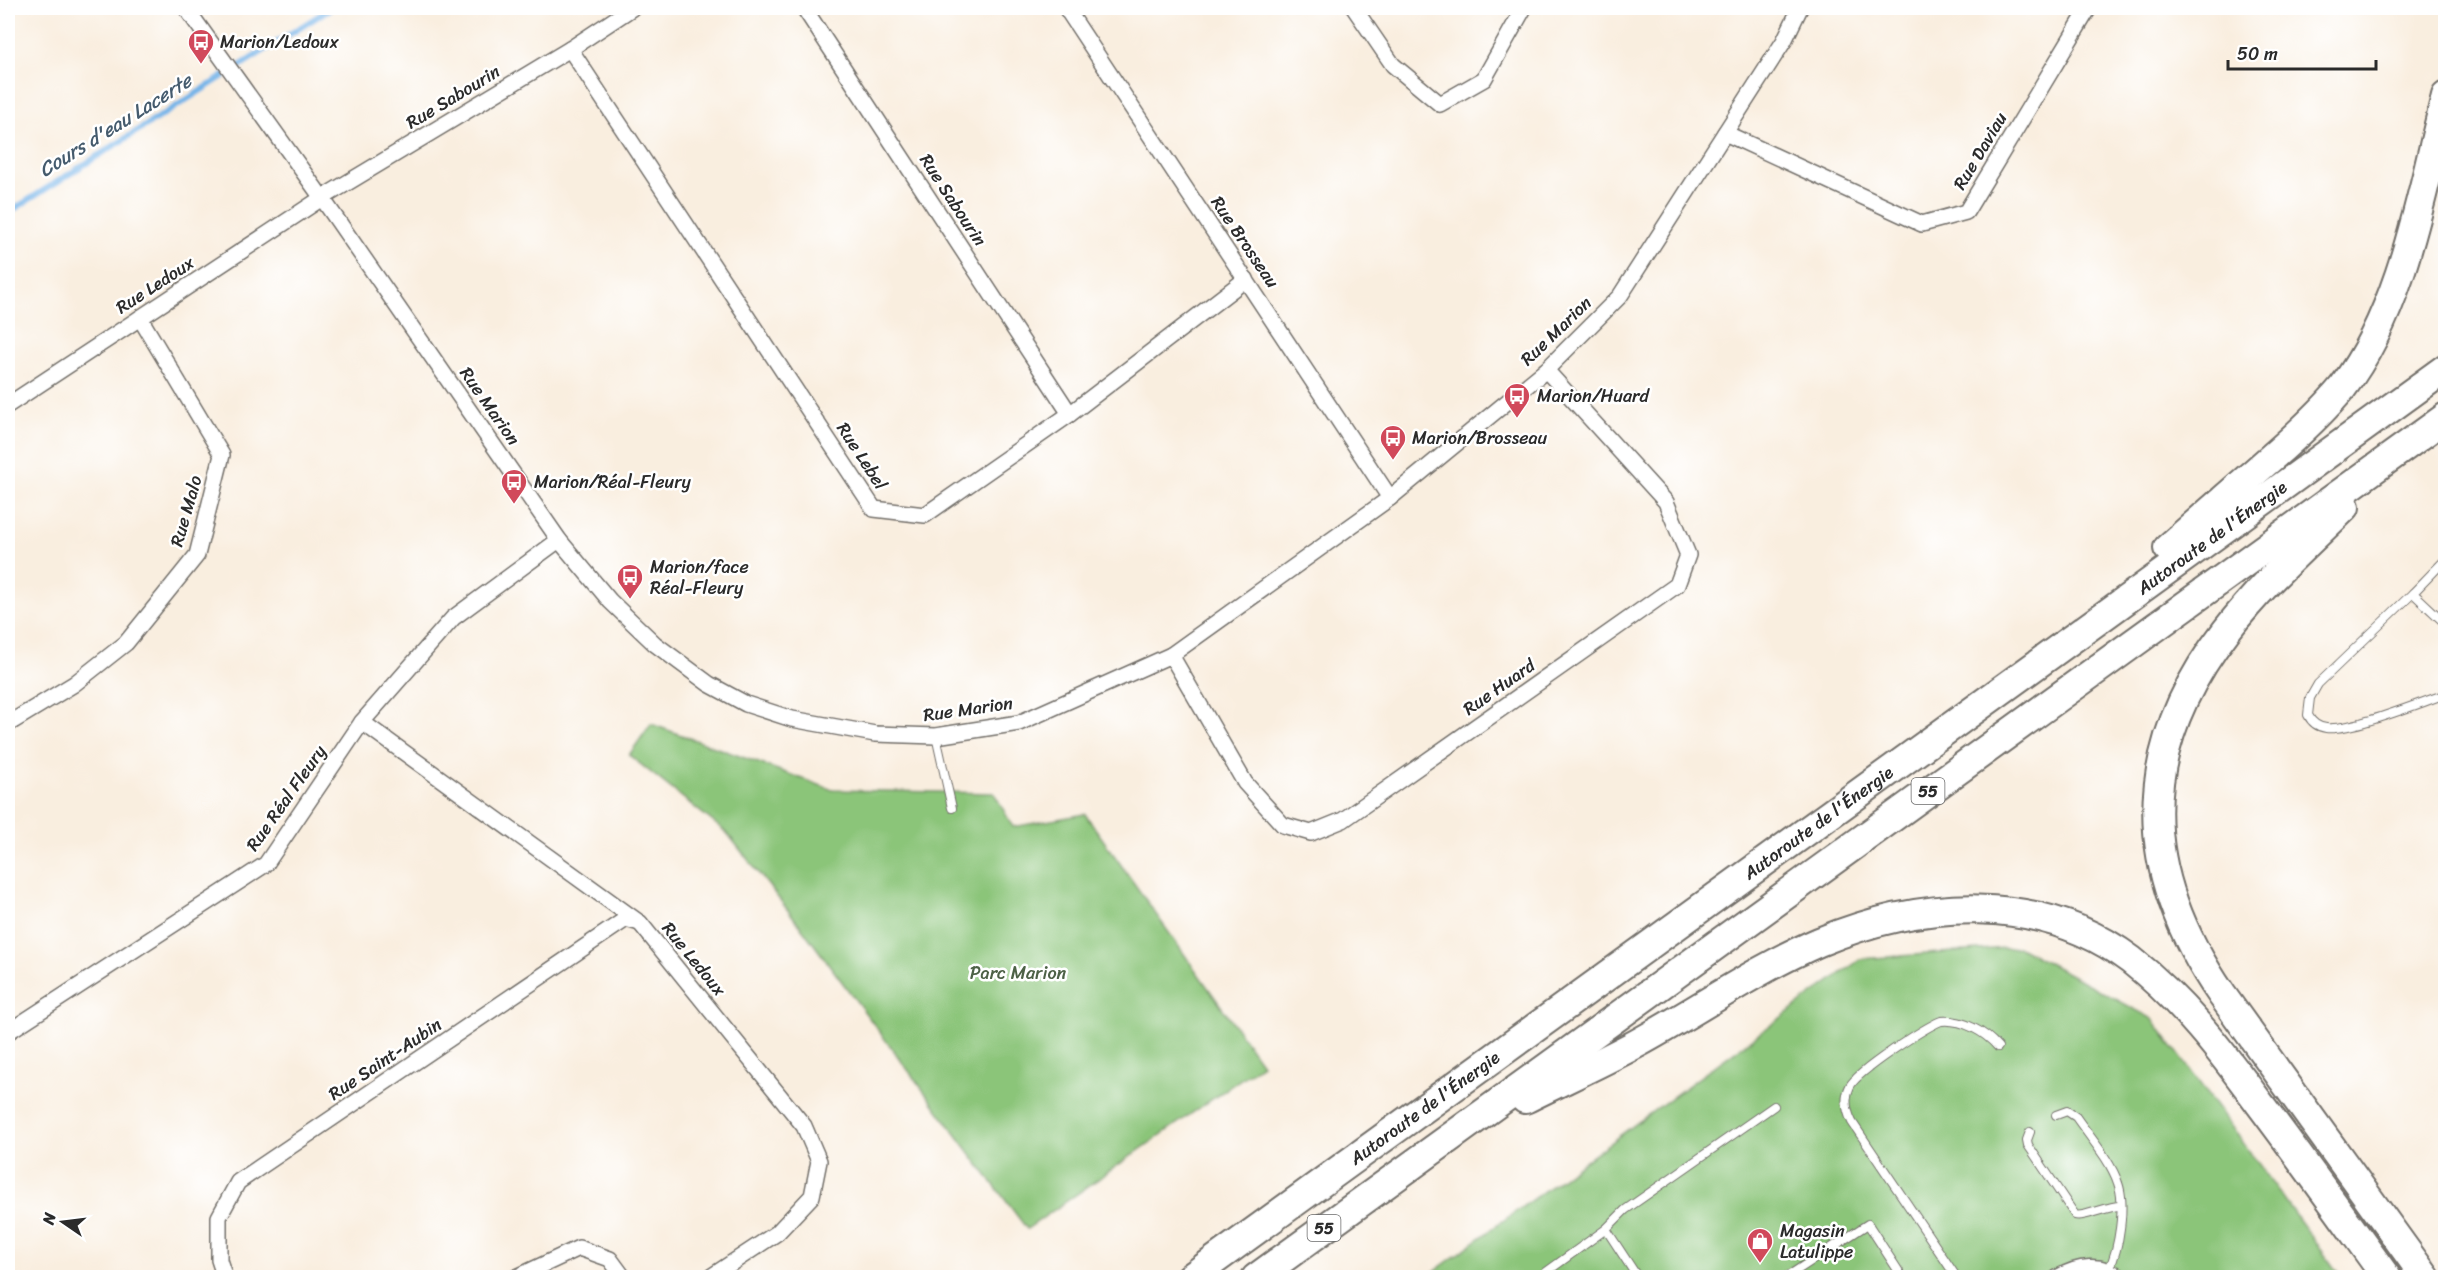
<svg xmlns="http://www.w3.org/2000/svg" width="2453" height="1285" font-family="Sriracha,sans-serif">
	<rect width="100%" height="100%" fill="#fff"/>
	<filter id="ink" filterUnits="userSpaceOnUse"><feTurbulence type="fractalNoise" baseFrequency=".0167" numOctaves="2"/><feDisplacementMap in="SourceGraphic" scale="12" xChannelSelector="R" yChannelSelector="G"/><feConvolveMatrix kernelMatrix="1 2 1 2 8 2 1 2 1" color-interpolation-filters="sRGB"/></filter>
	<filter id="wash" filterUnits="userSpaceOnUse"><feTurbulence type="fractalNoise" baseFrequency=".008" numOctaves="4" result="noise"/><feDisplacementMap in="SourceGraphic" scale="24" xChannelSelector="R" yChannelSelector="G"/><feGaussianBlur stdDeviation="1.35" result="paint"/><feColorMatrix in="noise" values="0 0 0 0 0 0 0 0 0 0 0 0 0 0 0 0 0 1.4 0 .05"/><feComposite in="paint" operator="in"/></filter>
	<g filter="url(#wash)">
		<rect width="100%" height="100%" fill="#f9eedf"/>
		<g fill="#8bc579" stroke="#5b7852" stroke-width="1.5">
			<polygon points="651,724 833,790 994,793 1013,827 1085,814 1262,1064 1027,1229 798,923 727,833 629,755"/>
			<polygon points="2019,947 2153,1019 2341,1277 1425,1278 1861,959"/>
		</g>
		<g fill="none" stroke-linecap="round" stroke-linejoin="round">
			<polyline stroke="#74b4e8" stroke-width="6" points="8,213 331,8"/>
		</g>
	</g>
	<g filter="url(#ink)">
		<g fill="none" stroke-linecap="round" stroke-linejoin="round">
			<g stroke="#736f6a" stroke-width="10">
				<g id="lane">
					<polyline points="2446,559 2413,593 2446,624"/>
					<path d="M2413,593L2318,684L2310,698L2308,715C2312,723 2318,727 2326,728C2351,731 2419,703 2446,694"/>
					<polyline points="936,736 952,808"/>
					<path d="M2056,1115L2067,1111L2076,1117C2089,1136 2111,1161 2118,1183C2126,1205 2119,1249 2109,1269"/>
					<path d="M2030,1132L2027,1140L2028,1145L2075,1215C2083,1218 2107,1206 2120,1206"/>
					<polyline points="1606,1229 1638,1278"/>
					<polyline points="1538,1278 1606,1229 1625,1210 1774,1106"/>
					<polyline points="1785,1278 1868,1224 1903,1278"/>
					<path d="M1957,1278L1852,1122C1846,1110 1844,1098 1850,1086C1858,1071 1924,1028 1941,1021C1963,1019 1985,1032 1998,1047"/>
				</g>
			</g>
			<g stroke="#736f6a" stroke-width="18">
				<g id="street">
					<polyline points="186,8 322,198 559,540 610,601 655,644 709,684 746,704 792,719 875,734 936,736 1019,723 1171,655 1390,498 1546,370 1620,296 1784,41 1800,8"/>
					<polyline points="804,8 1070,414"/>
					<polyline points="1066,8 1390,498"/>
					<polyline points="1354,8 1393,65 1440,104 1484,79 1524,8"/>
					<polyline points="570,49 874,509 925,515 1070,414 1246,279"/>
					<polyline points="1725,133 1922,224 1966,212 2089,8"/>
					<polyline points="8,405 322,198 570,49 632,8"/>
					<polyline points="1171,655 1245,783 1283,825 1311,833 1343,820 1677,585 1688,555 1666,502 1546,370"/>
					<polyline points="362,722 640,923 804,1126 819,1161 812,1196 777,1233 709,1278"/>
					<polyline points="8,724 74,684 126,643 197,555 222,455 140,318"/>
					<polyline points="8,1032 266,864 362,722 453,618 559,540"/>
					<polyline points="225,1278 219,1260 219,1217 238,1182 626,919 640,923"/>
					<polyline points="515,1278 579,1248 610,1259 624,1278"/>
					<path d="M2057,1278C2077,1266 2102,1262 2121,1278"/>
				</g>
			</g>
			<g stroke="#736f6a" stroke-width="32">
				<g id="highway">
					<path d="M2345,507C2304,547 2260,586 2226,631C2133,752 2137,871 2222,995L2426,1278"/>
					<path d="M2168,548C2200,520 2232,492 2264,464C2292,440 2320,415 2343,387C2403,309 2422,190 2446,96"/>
					<path d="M1525,1099C1561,1081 1599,1064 1636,1044C1697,1011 1754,970 1819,942C1920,900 2039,891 2131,960C2182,1000 2222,1052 2260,1104C2303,1161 2345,1220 2387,1278"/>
					<path id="s1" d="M1190,1278L2446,368"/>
					<polyline points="1256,1278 2446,417"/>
				</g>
			</g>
			<use href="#lane" stroke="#fff" stroke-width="8"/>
			<use href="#street" stroke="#fff" stroke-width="15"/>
			<use href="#highway" stroke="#fff" stroke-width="28"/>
		</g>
	</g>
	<defs>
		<g id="bus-pin" transform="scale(1.35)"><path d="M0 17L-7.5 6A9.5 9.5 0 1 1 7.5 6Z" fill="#d1495b" stroke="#fff"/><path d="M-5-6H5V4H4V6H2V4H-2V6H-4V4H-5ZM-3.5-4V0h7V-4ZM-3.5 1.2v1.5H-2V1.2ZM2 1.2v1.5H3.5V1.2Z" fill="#fff"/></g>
		<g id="shop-pin" transform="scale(1.35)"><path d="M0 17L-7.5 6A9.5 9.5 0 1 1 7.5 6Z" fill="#d1495b" stroke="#fff"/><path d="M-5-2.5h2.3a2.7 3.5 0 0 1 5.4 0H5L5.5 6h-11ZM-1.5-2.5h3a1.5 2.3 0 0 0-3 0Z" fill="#fff"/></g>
	</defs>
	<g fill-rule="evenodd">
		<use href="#bus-pin" x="201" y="42"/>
		<use href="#bus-pin" x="1517" y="396"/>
		<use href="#bus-pin" x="1393" y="438"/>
		<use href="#bus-pin" x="514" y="482"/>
		<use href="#bus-pin" x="630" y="577"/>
		<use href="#shop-pin" x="1760" y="1241"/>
	</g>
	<g text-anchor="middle" stroke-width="5" stroke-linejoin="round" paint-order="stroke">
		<g fill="#fff" stroke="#6b6b6b" stroke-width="1.5">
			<rect x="1911.5" y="778" width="33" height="26" rx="4.5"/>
			<rect x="1307.5" y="1215" width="33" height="26" rx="4.5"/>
		</g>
		<g font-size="16" font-weight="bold" fill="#2b2b2b">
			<text x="1928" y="797">55</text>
			<text x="1324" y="1234">55</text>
		</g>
		<g font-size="18" fill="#2b2b2b" stroke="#fff" text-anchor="start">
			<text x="220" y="48">Marion/Ledoux</text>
			<text x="1537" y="402">Marion/Huard</text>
			<text x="1412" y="444">Marion/Brosseau</text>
			<text x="534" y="488">Marion/Réal-Fleury</text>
			<text x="650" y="573">Marion/face<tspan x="650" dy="21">Réal-Fleury</tspan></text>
			<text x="1780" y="1237">Magasin<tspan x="1780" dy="21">Latulippe</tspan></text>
		</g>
		<g font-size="18" fill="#2b2b2b" stroke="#fff">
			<text transform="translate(453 97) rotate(-31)" y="6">Rue Sabourin</text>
			<text transform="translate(1980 151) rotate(-59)" y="6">Rue Daviau</text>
			<text transform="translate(953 200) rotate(57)" y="6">Rue Sabourin</text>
			<text transform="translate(1245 242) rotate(56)" y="6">Rue Brosseau</text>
			<text transform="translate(155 285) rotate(-33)" y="6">Rue Ledoux</text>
			<text transform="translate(1556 331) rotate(-44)" y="6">Rue Marion</text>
			<text transform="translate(490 406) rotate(55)" y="6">Rue Marion</text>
			<text transform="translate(862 456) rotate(57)" y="6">Rue Lebel</text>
			<text transform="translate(186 511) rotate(-74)" y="6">Rue Malo</text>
			<text dy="6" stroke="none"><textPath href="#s1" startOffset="1262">Autoroute de l'Énergie</textPath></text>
			<text transform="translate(1499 687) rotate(-35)" y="6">Rue Huard</text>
			<text transform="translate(968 709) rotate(-8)" y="6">Rue Marion</text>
			<text transform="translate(286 798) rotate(-55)" y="6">Rue Réal Fleury</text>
			<text dy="6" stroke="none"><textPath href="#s1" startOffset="776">Autoroute de l'Énergie</textPath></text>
			<text transform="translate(694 959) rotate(51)" y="6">Rue Ledoux</text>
			<text transform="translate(385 1059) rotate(-34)" y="6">Rue Saint-Aubin</text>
			<text dy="6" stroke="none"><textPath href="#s1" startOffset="290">Autoroute de l'Énergie</textPath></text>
		</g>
		<g font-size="18" fill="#4d6146" stroke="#fff">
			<text x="1018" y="979">Parc Marion</text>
		</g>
		<g font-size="20" font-style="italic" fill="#455b6d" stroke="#fff">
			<text transform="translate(115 125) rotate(-32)" y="7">Cours d'eau Lacerte</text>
		</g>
	</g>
	<rect width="2453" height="1285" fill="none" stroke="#fff" stroke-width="30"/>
	<g transform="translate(63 1222) rotate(284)" stroke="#ffffff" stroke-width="4.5" paint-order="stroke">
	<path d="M0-4.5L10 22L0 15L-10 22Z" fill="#2b2b2b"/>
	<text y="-9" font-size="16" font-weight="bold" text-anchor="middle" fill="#2b2b2b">N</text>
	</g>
	<path d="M2228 60v9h148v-9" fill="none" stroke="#2b2b2b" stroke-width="3"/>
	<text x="2237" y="60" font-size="18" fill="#2b2b2b" stroke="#ffffff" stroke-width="4.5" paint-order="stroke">50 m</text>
</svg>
